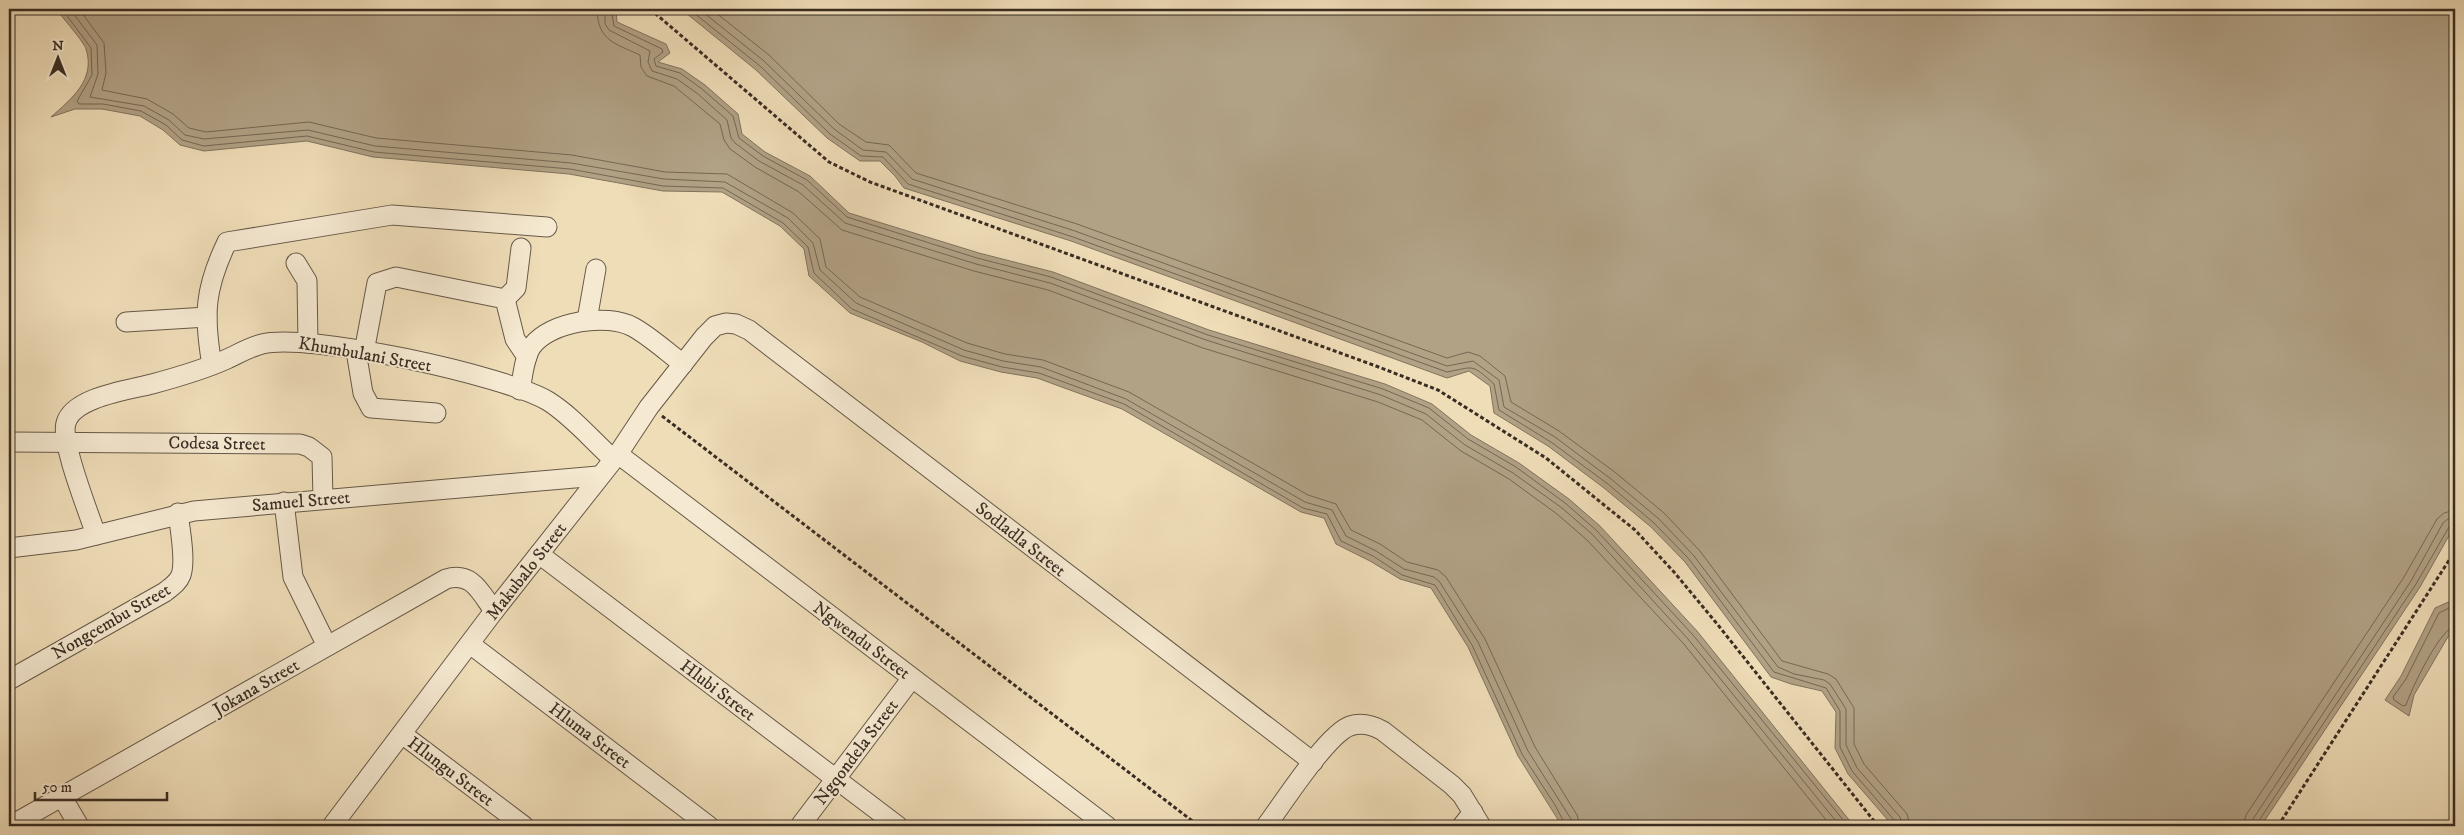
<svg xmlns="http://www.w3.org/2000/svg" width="2464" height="835" font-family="'IM FELL DW Pica',serif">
	<rect width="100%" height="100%" fill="#efddb8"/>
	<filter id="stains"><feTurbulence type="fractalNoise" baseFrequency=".004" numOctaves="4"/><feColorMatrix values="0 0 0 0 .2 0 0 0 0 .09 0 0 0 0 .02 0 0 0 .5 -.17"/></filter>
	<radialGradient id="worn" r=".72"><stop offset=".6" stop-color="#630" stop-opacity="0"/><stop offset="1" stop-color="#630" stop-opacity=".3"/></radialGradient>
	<g fill="#b1a185" stroke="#81735e">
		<path d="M56,9H616L617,22L666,44L670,53L658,62L682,69L705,85L738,114L742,134L765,152L810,176L849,213L979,253L1053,272L1209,330L1385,384L1432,404L1471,435L1519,463L1569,499L1600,526L1697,631L1854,826H1562L1518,756L1468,647L1431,588L1400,579L1370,561L1336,544L1324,518L1301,512L1122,409L1037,378L1001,372L960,361L922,342L850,313L809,276L804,249L780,226L722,192L663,191L569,174L373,157L307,141L204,151L180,145L163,130L140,116L102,109H75L51,117C71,99 96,80 86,49C84,42 62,17 56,9Z"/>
		<polygon points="681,9 2455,9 2455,525 2420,587 2261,826 1893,826 1848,774 1835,748 1836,712 1822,691 1791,684 1771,677 1685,562 1651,527 1604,488 1548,446 1494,413 1490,386 1469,371 1447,378 1071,241 904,188 895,176 880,161 860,161 827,138 756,70"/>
		<polygon points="2455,599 2455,630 2449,635 2414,695 2409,716 2385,700 2401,676 2435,608"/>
	</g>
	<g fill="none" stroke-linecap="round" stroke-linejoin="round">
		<g stroke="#756754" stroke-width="1">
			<polyline points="62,9 91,48 92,75 77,101 79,104 103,104 141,111 166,125 182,140 204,146 307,136 374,152 570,169 663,186 723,188 783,223 808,247 814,273 852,309 962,356 1002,367 1039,373 1124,404 1303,508 1327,514 1341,541 1373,556 1402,575 1435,585 1472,645 1522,754 1555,805 1566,826"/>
			<polyline points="70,9 97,45 98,74 90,97 144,106 169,120 185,135 204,139 308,130 375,146 571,163 664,179 725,182 788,218 813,243 820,270 856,303 964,350 1003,361 1041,367 1126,399 1305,502 1332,510 1346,536 1376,551 1404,569 1434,577 1439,581 1478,642 1528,751 1571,819 1572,826"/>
			<polyline points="79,9 104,43 106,73 102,90 147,99 173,114 189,128 206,132 309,122 376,138 572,155 665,172 727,174 793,213 820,239 826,267 860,297 967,343 1005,354 1043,360 1129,392 1308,495 1336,504 1351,530 1380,544 1407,562 1438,570 1446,577 1485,639 1535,747 1577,815 1580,826"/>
			<path d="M597,9C598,41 614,43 640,55L641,67L647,76L674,86L720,124L724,140L730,149L755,167L799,192L842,230L974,271L1048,290L1203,348L1378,402L1422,420L1461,451L1509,479L1557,514L1587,540L1683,643L1831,826"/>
			<polyline points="605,9 605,24 609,30 650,51 648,62 652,71 677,79 698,94 727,120 731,138 735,143 759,161 803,185 845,223 976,264 1050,283 1206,340 1381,395 1426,414 1465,445 1513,473 1562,508 1592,534 1688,639 1840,826"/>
			<polyline points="611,9 614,26 662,49 663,52 654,59 656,66 680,73 702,89 733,116 739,138 763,156 807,180 847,217 977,258 1051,277 1208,335 1383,389 1429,408 1468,439 1516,467 1565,503 1596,530 1693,635 1848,826"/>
			<path d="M689,9L760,66L830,134L861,156L883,157L908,184L1073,237L1447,372C1474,367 1471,363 1494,384L1499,410L1551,442L1608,484L1654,523L1689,559L1774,672L1826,688L1840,711V747L1852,771L1895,821L1897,826"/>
			<polyline points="699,9 764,61 834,129 863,150 886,152 912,179 1075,231 1447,366 1473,361 1499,380 1504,407 1555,437 1611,479 1659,519 1694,556 1778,667 1794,674 1824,680 1830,684 1846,709 1846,745 1857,768 1900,817 1903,826"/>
			<polyline points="711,9 769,55 839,124 866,142 889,145 916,173 1077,224 1447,358 1468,352 1480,356 1505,376 1511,402 1559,431 1616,473 1664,513 1700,551 1782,661 1828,674 1836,679 1854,708 1854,744 1864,764 1907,814 1910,826"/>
			<path d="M2455,605L2439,613L2406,679L2393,697L2394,700L2403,706L2406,705C2411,690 2440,628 2455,626"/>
			<polyline points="2243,826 2246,815 2404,577 2437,519 2444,513 2455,510"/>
			<polyline points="2251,826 2253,819 2411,581 2443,523 2449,518 2455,517"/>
			<polyline points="2257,826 2258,822 2416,584 2449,527 2455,524"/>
		</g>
		<g stroke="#665948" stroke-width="21">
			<g id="minor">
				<polyline points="296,263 307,281 308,343"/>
				<polyline points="505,299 516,288 521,248"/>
				<polyline points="587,320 596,269"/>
				<polyline points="126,322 207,317"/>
				<polyline points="356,351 363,393 371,408 436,413"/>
				<polyline points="364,352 377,283 396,277 505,299 515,339 527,357"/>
				<path d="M212,365C203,314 205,288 227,242L392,215L547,227"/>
				<path d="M520,390C523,376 524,357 532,346C551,321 607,313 633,327C651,337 667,352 683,364"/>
				<polyline points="9,442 300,444 309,447 322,457 323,499"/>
				<polyline points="618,454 1107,826"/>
				<polyline points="284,502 293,577 327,646"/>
				<path d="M96,535C89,513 60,442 66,423C73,397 129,390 152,384C178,377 203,370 227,359C238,354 250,347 262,344C307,332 507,376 548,401C572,416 592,440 613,459"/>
				<polyline points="9,548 76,540 194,511 598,476"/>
				<polyline points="539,554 898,826"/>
				<polyline points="470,644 709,826"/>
				<path d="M9,680L165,592C171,587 178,583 181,575C186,561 180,529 178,513"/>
				<polyline points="402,734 524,826"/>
				<polyline points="62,797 79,826"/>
				<path d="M10,826L446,579C472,571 481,593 494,611"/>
				<polyline points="332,826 494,611 618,454 649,407 704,337 715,326 726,323 736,324 749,330 1313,762"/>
				<polyline points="800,826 912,678"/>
				<path d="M1266,826C1282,805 1327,734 1350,726C1362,722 1372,725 1383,731L1452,785L1462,795L1481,826"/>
				<polyline points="1462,826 1473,812"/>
			</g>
		</g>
		<g stroke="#392d23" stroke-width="3" stroke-dasharray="4 2.5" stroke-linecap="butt">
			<polyline points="650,9 829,162 870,182 1376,366 1438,390 1546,458 1635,530 1674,572 1718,625 1878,826"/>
			<polyline points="662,416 1199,826"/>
			<polyline points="2278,826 2455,551"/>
		</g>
		<use href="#minor" stroke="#f5e9d1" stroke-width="19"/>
	</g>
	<g text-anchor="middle" stroke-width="4" stroke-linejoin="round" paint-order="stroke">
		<g font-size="18" fill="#392d23" stroke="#f5e9d1">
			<text transform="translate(365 354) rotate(10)" y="6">Khumbulani Street</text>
			<text transform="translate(217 443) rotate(1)" y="6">Codesa Street</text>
			<text transform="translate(301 501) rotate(-5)" y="6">Samuel Street</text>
			<text transform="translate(1021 539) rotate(38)" y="6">Sodladla Street</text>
			<text transform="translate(526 571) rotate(-52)" y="6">Makubalo Street</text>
			<text transform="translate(111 621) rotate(-30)" y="6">Nongcembu Street</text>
			<text transform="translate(862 640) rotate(37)" y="6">Ngwendu Street</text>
			<text transform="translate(256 687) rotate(-30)" y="6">Jokana Street</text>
			<text transform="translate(718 690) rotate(37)" y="6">Hlubi Street</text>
			<text transform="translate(590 735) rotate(37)" y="6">Hluma Street</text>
			<text transform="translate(856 752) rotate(-53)" y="6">Ngqondela Street</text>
			<text transform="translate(451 771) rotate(37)" y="6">Hlungu Street</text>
		</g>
	</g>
	<rect width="2464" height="835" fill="none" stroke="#efddb8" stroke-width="30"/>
	<rect x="10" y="10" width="2444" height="815" fill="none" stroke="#392d23" stroke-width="2.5"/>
	<rect x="15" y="15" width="2434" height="805" fill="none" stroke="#392d23"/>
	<g transform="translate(58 58)" stroke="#f5e9d1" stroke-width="4" paint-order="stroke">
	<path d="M0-4L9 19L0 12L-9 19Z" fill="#392d23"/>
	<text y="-8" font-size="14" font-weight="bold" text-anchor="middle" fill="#392d23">N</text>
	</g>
	<path d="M35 792v8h132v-8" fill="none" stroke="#392d23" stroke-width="2.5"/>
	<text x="42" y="792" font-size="15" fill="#392d23" stroke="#f5e9d1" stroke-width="4" paint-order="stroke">50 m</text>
	<rect width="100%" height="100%" filter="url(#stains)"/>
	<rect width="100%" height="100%" fill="url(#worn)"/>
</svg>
